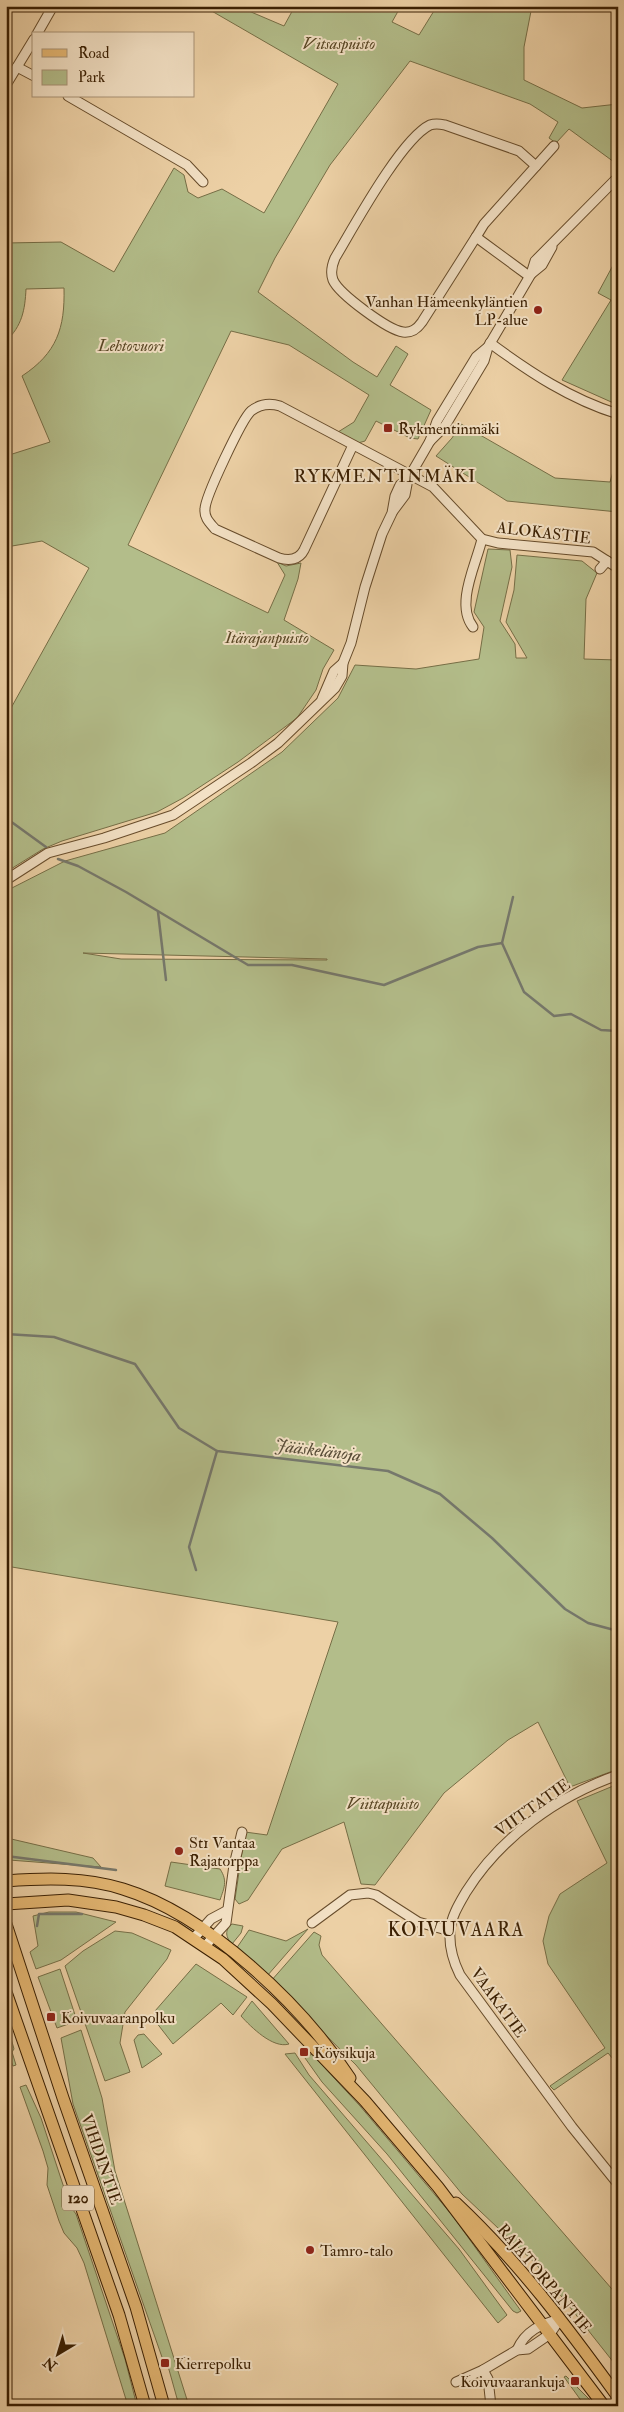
<svg xmlns="http://www.w3.org/2000/svg" width="624" height="2412" font-family="'IM FELL Double Pica',serif">
	<rect width="100%" height="100%" fill="#edd1a6"/>
	<filter id="stains"><feTurbulence type="fractalNoise" baseFrequency=".004" numOctaves="4"/><feColorMatrix values="0 0 0 0 .2 0 0 0 0 .09 0 0 0 0 .02 0 0 0 .5 -.17"/></filter>
	<radialGradient id="worn" r=".72"><stop offset=".6" stop-color="#630" stop-opacity="0"/><stop offset="1" stop-color="#630" stop-opacity=".3"/></radialGradient>
	<g fill="#b3bd8a" stroke="#766e46" fill-rule="evenodd">
		<path d="M203,6H237L284,26L295,6H401L392,22L419,35L437,6H532L524,47V80L582,108L618,104V157L614,162L569,129L556,143L549,138L558,122L530,104L410,61L330,165L275,258L258,292L353,362L377,377L396,346L408,354L390,385L431,410L418,439L410,438L376,421L365,441L358,443L338,432L354,422L369,395L289,345L231,331L128,545L268,613L285,575L277,562L286,566L301,563L298,579L284,620L334,650L323,669L316,690L297,718L238,762L183,798L157,812L62,841L43,849L6,872V717L89,568L42,541L6,547V456L50,442L22,376C57,353 65,328 64,288L26,289C25,310 22,326 6,341V243L61,242L114,272L174,168L184,175L188,192L198,198L222,189L264,213L338,84Z"/>
		<polygon points="618,256 618,405 562,380 611,300 598,293"/>
		<polygon points="461,424 555,478 610,482 618,454 618,512 507,501 436,456 452,438"/>
		<path d="M488,549L510,550L512,567L500,621L515,644L516,658H527L506,622L514,590L517,555L582,561L597,573L586,599L584,659L618,660V1769L570,1787L538,1722L508,1740L444,1793L375,1885L361,1884L344,1822L282,1849L248,1900L239,1904L235,1899L245,1832L267,1835L338,1622L6,1566V891L65,861L165,833L282,752L338,698L355,665L416,669L479,659L484,627L474,612ZM83,953L327,959V960L121,959Z"/>
		<polygon points="618,1784 618,2065 608,2053 554,2090 550,2086 605,2048 548,1964 543,1941 549,1916 560,1894 607,1863 577,1801"/>
		<polygon points="6,1835 7,1838 93,1858 101,1867 9,1860 6,1855"/>
		<path d="M171,1862L220,1869C228,1881 224,1888 220,1900L165,1886Z"/>
		<polygon points="49,1912 76,1912 116,1922 61,1960 36,1969 30,1952 38,1946 33,1916"/>
		<path d="M232,1924L243,1926L241,1933L232,1944C226,1938 224,1930 232,1924Z"/>
		<polygon points="308,1929 267,1976 236,1949 249,1930 286,1941"/>
		<polygon points="115,1931 132,1933 171,1950 167,1959 125,2012 120,2043 130,2072 105,2081 65,1966 83,1951"/>
		<polygon points="314,1932 321,1936 319,1945 322,1955 618,2296 618,2368 535,2263 462,2194 356,2065 271,1981"/>
		<polygon points="196,1964 247,1997 233,2015 221,2003 173,2044 156,2022 155,2011"/>
		<polygon points="60,1969 77,2021 57,2028 38,1977"/>
		<path d="M252,2001L289,2044C273,2049 251,2027 241,2016Z"/>
		<polygon points="6,2020 14,2049 12,2052 16,2065 13,2066 6,2049"/>
		<polygon points="81,2030 102,2098 115,2171 189,2406 179,2406 178,2402 166,2359 163,2360 73,2104 61,2038"/>
		<polygon points="144,2034 162,2054 142,2068 134,2040 138,2035"/>
		<polygon points="295,2053 309,2075 459,2249 507,2315 498,2323 285,2054"/>
		<polygon points="312,2054 360,2106 452,2215 521,2311 517,2313 513,2311 387,2154 322,2082 305,2058"/>
		<polygon points="26,2085 41,2118 70,2206 76,2214 125,2359 137,2406 128,2406 84,2263 77,2248 64,2233 59,2221 47,2185 48,2168 43,2151 20,2087"/>
		<polygon points="566,2376 596,2406 585,2406 564,2377"/>
	</g>
	<g fill="none" stroke-linecap="round" stroke-linejoin="round">
		<g stroke="#76786c" stroke-width="2.5">
			<polyline points="6,818 46,847"/>
			<polyline points="58,859 78,866 126,892 248,965 292,965 384,985 478,947 502,943 524,992 554,1016 571,1014 601,1030 618,1031"/>
			<polyline points="158,912 166,980"/>
			<polyline points="502,943 513,897"/>
			<polyline points="6,1334 54,1337 135,1364 179,1428 217,1451 388,1471 440,1494 492,1538 565,1609 588,1623 618,1631"/>
			<polyline points="196,1570 189,1547 217,1451"/>
			<polyline points="6,1856 116,1870"/>
			<polyline points="37,1926 39,1914 82,1914"/>
		</g>
		<g stroke="#674c2b" stroke-width="11">
			<g id="minor">
				<polyline points="37,34 53,6"/>
				<polyline points="17,67 34,76"/>
				<polyline points="6,85 34,39"/>
				<polyline points="68,96 187,165 203,182"/>
				<polyline points="476,237 484,224 554,146"/>
				<polyline points="531,274 542,265 552,247"/>
				<path d="M529,276L476,237L422,322C417,329 412,333 403,332C388,330 339,294 333,280C330,272 332,265 335,258C353,228 401,139 430,125C436,123 440,124 445,125L519,151L536,166"/>
				<path d="M490,343C531,373 570,399 618,414"/>
				<polyline points="430,441 445,426 484,361 488,347 531,274 535,261 618,177"/>
				<path d="M353,445L304,550C299,560 289,561 279,558L215,529C210,523 204,518 205,509C205,497 242,419 251,411C260,404 270,403 280,406L433,487L482,539L498,543L593,552L618,568"/>
				<polyline points="393,511 405,495 408,479"/>
				<polyline points="600,569 607,561"/>
				<path d="M473,627C455,604 476,565 482,539"/>
				<polyline points="322,699 334,671 343,663"/>
				<polyline points="6,880 48,853 104,838 173,815 251,763 278,743 335,688 342,676 343,663 351,643 365,587 382,534 392,513 395,496 400,485 408,479 430,441 437,421 476,357 488,347"/>
				<path d="M618,1775C557,1796 500,1838 466,1892C459,1904 451,1917 450,1931C449,1947 453,1961 460,1975L572,2127L618,2184"/>
				<polyline points="312,1923 350,1895 368,1893 376,1895 418,1922 450,1931"/>
				<polyline points="193,1939 211,1919 226,1911"/>
				<polyline points="205,1946 226,1923 234,1865 242,1832"/>
				<path d="M517,2350C525,2331 541,2324 560,2319"/>
				<polyline points="483,2370 488,2379 491,2406"/>
				<polyline points="456,2382 483,2370 517,2350 528,2349 550,2334 560,2319"/>
			</g>
		</g>
		<g stroke="#3a1f02" stroke-width="13">
			<g id="major">
				<path d="M6,1881C46,1878 85,1877 123,1889C208,1915 302,2005 350,2078"/>
				<polyline points="6,1904 68,1900 116,1907 144,1915 175,1927 223,1959 272,2004 365,2101 438,2187 604,2406"/>
				<polyline points="6,1924 63,2098 136,2307 164,2406"/>
				<polyline points="6,1992 119,2315 145,2406"/>
				<path d="M456,2203C518,2261 568,2328 618,2397"/>
			</g>
		</g>
		<use href="#minor" stroke="#f3e1c5" stroke-width="9"/>
		<use href="#major" stroke="#e6b873" stroke-width="11"/>
	</g>
	<g fill="#8f2418" stroke="#f3e1c5" stroke-width="2">
		<circle cx="538" cy="310" r="5"/>
		<rect x="383" y="423" width="10" height="10" rx="2.5"/>
		<circle cx="179" cy="1851" r="5"/>
		<rect x="46" y="2012" width="10" height="10" rx="2.5"/>
		<rect x="299" y="2047" width="10" height="10" rx="2.5"/>
		<circle cx="310" cy="2250" r="5"/>
		<rect x="160" y="2358" width="10" height="10" rx="2.5"/>
		<rect x="570" y="2376" width="10" height="10" rx="2.5"/>
	</g>
	<g text-anchor="middle" stroke-width="4" stroke-linejoin="round" paint-order="stroke">
		<rect fill="#f3e1c5" stroke="#72593c" stroke-width="1" x="62" y="2185.5" width="32" height="25" rx="4"/>
		<g font-size="15" font-weight="bold" fill="#3a1f02">
			<text x="78" y="2203">120</text>
		</g>
		<g font-size="16" font-style="italic" fill="#584624" stroke="#f3e1c5">
			<text x="339" y="49">Vitsaspuisto</text>
			<text x="131" y="351">Lehtovuori</text>
			<text x="267" y="643">Itärajanpuisto</text>
			<text x="383" y="1809">Viittapuisto</text>
		</g>
		<g font-size="16" fill="#3a1f02" stroke="#f3e1c5" text-anchor="start">
			<text x="528" y="307" text-anchor="end">Vanhan Hämeenkyläntien<tspan x="528" dy="18">LP-alue</tspan></text>
			<text x="398" y="434">Rykmentinmäki</text>
			<text x="189" y="1848">St1 Vantaa<tspan x="189" dy="18">Rajatorppa</tspan></text>
			<text x="61" y="2023">Koivuvaaranpolku</text>
			<text x="314" y="2058">Köysikuja</text>
			<text x="320" y="2256">Tamro-talo</text>
			<text x="175" y="2369">Kierrepolku</text>
			<text x="565" y="2387" text-anchor="end">Koivuvaarankuja</text>
		</g>
		<g font-size="16" fill="#3a1f02" stroke="#f3e1c5">
			<text transform="translate(544 532) rotate(7)" y="6">ALOKASTIE</text>
			<text transform="translate(532 1807) rotate(-35)" y="6">VIITTATIE</text>
			<text transform="translate(499 2002) rotate(54)" y="6">VAAKATIE</text>
			<text transform="translate(102 2159) rotate(71)" y="6">VIHDINTIE</text>
			<text transform="translate(545 2278) rotate(50)" y="6">RAJATORPANTIE</text>
		</g>
		<g font-size="18" letter-spacing="1" fill="#3a1f02" stroke="#f3e1c5">
			<text x="385" y="482">RYKMENTINMÄKI</text>
		</g>
		<g font-size="18" font-style="italic" fill="#584c37" stroke="#f3e1c5">
			<text transform="translate(318 1450) rotate(7)" y="6">Jääskelänoja</text>
		</g>
		<g font-size="19" letter-spacing="1" fill="#3a1f02" stroke="#f3e1c5">
			<text x="456" y="1936">KOIVUVAARA</text>
		</g>
	</g>
	<rect width="624" height="2412" fill="none" stroke="#edd1a6" stroke-width="25"/>
	<rect x="8" y="8" width="609" height="2397" fill="none" stroke="#3a1f02" stroke-width="2.5"/>
	<rect x="12" y="12" width="599" height="2387" fill="none" stroke="#3a1f02"/>
	<rect x="32" y="32" width="162" height="65" fill="#f3e1c5" stroke="#a99377"/>
	<rect x="42" y="49" width="25" height="8" fill="#e6b873" stroke="#a99377"/>
	<text x="78" y="58" font-size="15" fill="#3a1f02">Road</text>
	<rect x="42" y="70" width="25" height="15" fill="#b3bd8a" stroke="#a99377"/>
	<text x="78" y="82" font-size="15" fill="#3a1f02">Park</text>
	<g transform="translate(58 2354) rotate(218)" stroke="#f3e1c5" stroke-width="4" paint-order="stroke">
	<path d="M0-4L9 19L0 12L-9 19Z" fill="#3a1f02"/>
	<text y="-8" font-size="14" font-weight="bold" text-anchor="middle" fill="#3a1f02">N</text>
	</g>
	<rect width="100%" height="100%" filter="url(#stains)"/>
	<rect width="100%" height="100%" fill="url(#worn)"/>
</svg>
